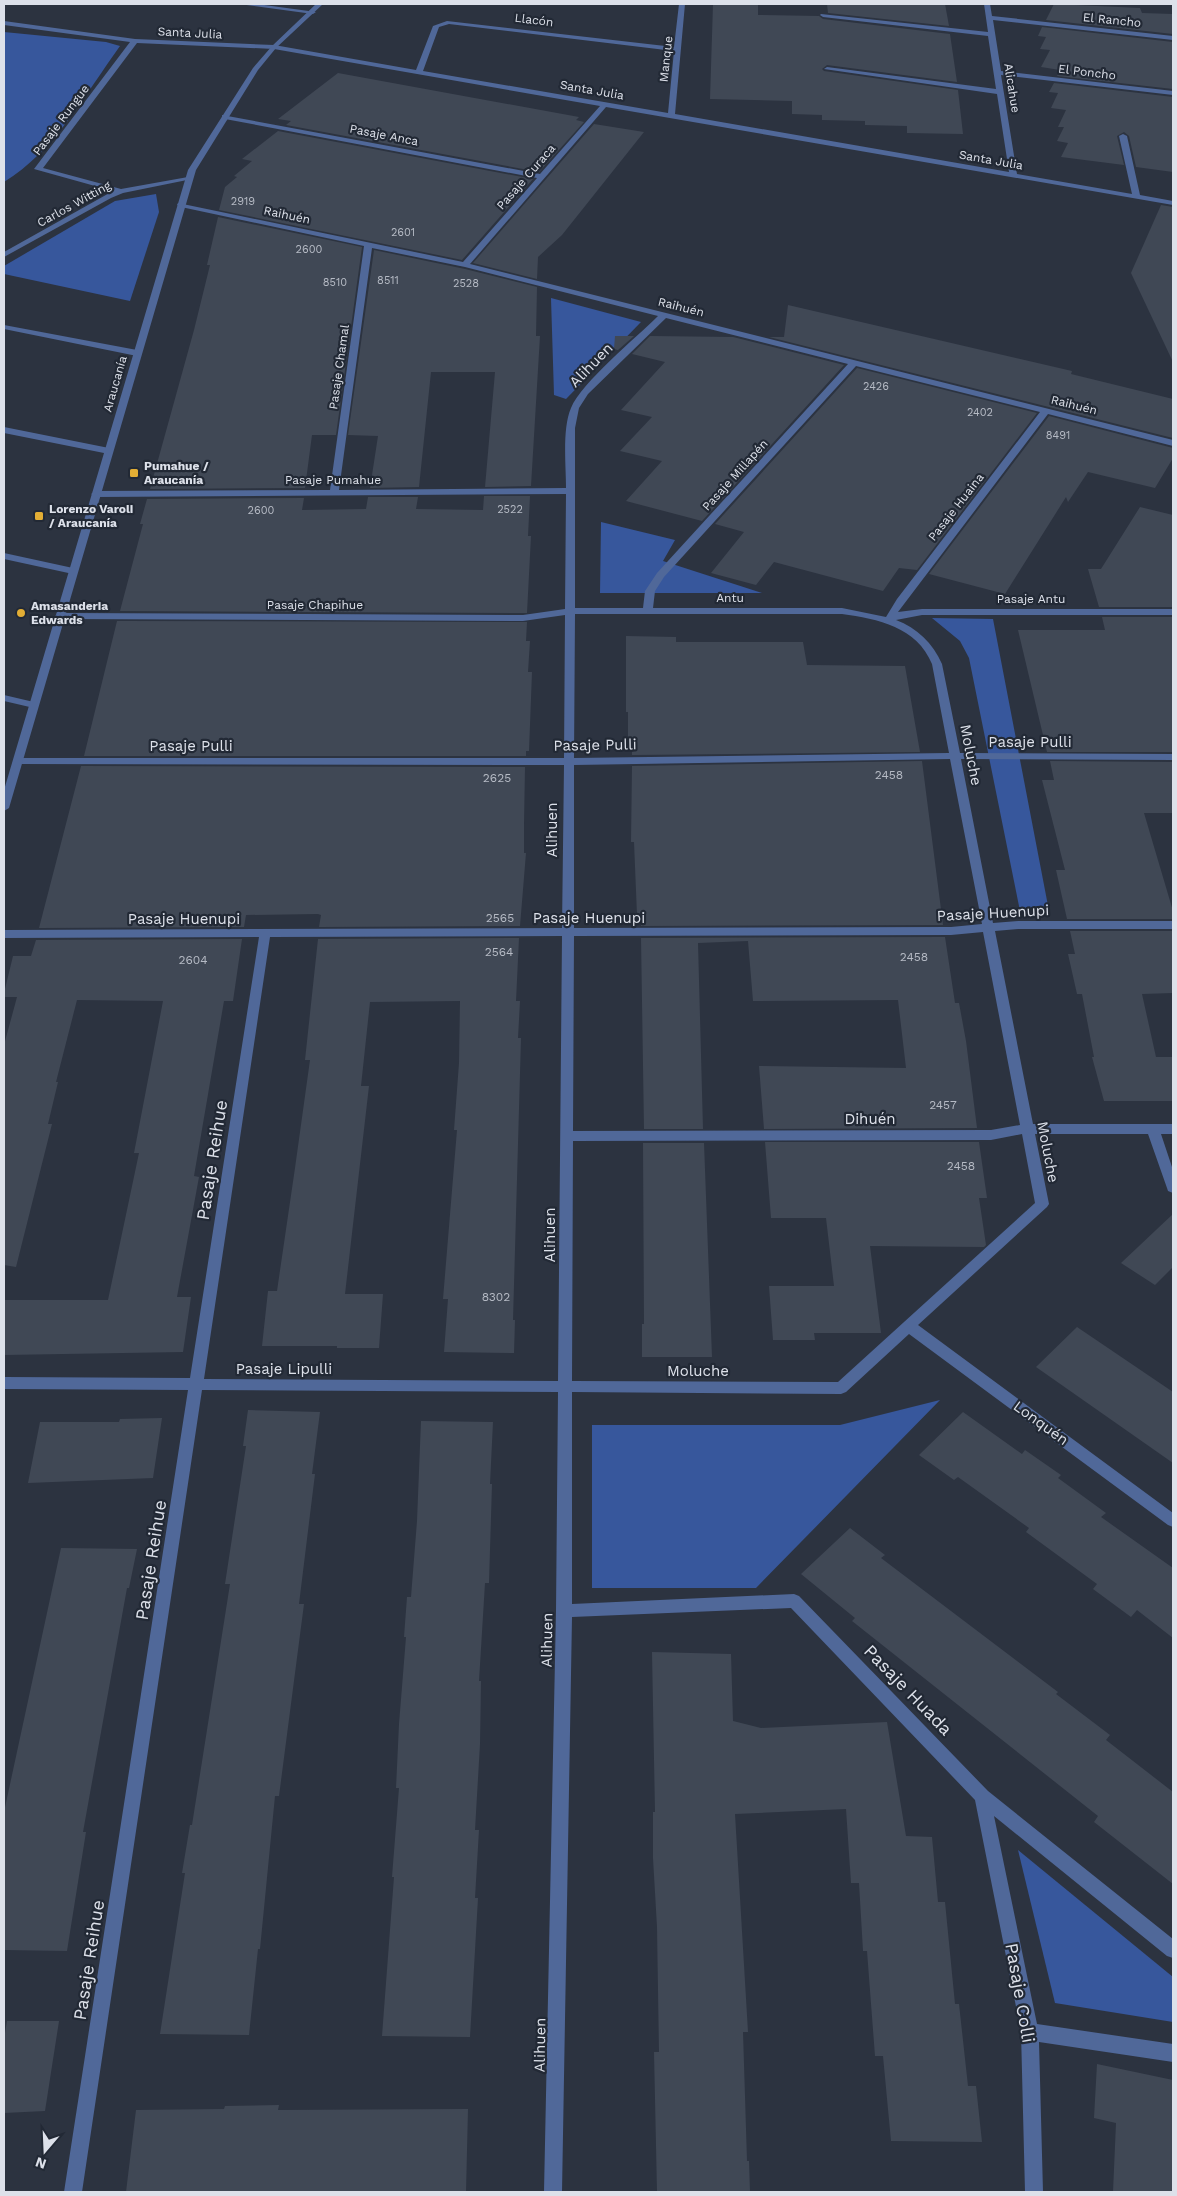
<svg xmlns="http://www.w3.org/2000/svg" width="1177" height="2196" font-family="'Work Sans',sans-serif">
	<rect width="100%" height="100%" fill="#2c3340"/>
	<g fill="#37579c">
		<path d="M4,32L106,42L120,46C86,93 54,152 4,182Z"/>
		<polygon points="156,194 159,212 130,301 4,274 4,266 115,201"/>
		<polygon points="551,298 641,322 566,399 554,395"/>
		<polygon points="601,522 675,540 663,561 762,593 600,593"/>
		<polygon points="932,618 993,619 1049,911 1020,911 969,658 960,641"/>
		<polygon points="940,1400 756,1588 592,1588 592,1425 840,1425"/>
		<polygon points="1018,1850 1173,1977 1173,2022 1055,2003"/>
	</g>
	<g fill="#404855">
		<polygon points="713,4 758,4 758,15 819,16 823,19 950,34 957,82 827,65 822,69 824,71 958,90 963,134 907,133 907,126 865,125 865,121 822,120 822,115 792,114 792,101 710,99"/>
		<polygon points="827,4 945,4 949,26 828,13"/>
		<polygon points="1054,4 1140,8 1142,13 1173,14 1173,34 1046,20"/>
		<polygon points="1042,27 1173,42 1173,89 1057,76 1060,70 1041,67 1050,50 1040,49 1046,37 1038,36"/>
		<polygon points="338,73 579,117 576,120 584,122 539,172 286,125 291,121 278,119"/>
		<polygon points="1054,83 1173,97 1173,172 1136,167 1129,136 1124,132 1117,136 1124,165 1061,157 1068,143 1057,141 1064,127 1058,127 1066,110 1051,108 1058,93 1049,92"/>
		<polygon points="594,124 644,132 562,235 538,257 537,279 473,263"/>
		<polygon points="278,131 533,179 462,260 219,210 225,187 237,177 234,176 252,161 242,159"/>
		<polygon points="1161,205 1173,207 1173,362 1131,273"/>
		<polygon points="218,217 362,247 336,435 312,435 305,488 150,489 194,330 210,265 207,265"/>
		<polygon points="374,250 465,269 537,287 536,336 540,336 531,486 485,487 495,372 431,372 419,487 370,488 378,436 348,435"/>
		<polygon points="788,305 1072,371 1071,374 1173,399 1173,438 769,337 784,337"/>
		<polygon points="615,336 634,336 618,350 614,349"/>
		<polygon points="650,336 733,337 844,365 702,521 626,501 662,461 620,451 652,417 621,410 665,362 632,354"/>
		<polygon points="857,368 1037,413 917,570 899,568 883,591 774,562 756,585 711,573 744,532 715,524"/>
		<polygon points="1049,416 1173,448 1173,458 1155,488 1088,472 1068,502 1066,497 1005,594 929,574"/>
		<polygon points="484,496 530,496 528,536 531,536 527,613 120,611 143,524 140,524 147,499 304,498 302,510 366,509 368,497 418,497 416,509 483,510"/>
		<polygon points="1140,507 1173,515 1173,607 1099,607 1088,569 1101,569"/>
		<polygon points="1102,617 1173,617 1173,752 1047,752 1018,630 1105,630"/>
		<polygon points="117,621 527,622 526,641 530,641 528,672 532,672 529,751 526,751 526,756 84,756"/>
		<polygon points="626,636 676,637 676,642 803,642 807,665 905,666 920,752 632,755 632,748 628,748 628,712 626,712"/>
		<polygon points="922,761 943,925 641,926 641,915 637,915 634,842 631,842 632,766"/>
		<polygon points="1050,761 1173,762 1173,813 1144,813 1173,911 1173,919 1067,919 1056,870 1065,870 1042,780 1054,780"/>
		<polygon points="81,766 525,767 524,824 524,853 526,853 520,926 319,927 321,915 318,914 246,915 244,927 39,928"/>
		<polygon points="1070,931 1173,931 1173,993 1142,994 1156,1057 1173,1057 1173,1101 1104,1101 1092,1057 1094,1057 1082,994 1077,994 1068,954 1075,954"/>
		<polygon points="945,937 955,1003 959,1003 966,1041 977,1128 764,1129 759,1066 906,1068 898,1000 753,1001 748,941 698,943 703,1129 644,1129 641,938"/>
		<polygon points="519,938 516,1001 520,1001 518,1038 521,1038 513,1320 515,1320 514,1353 444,1352 448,1299 443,1299 457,1130 454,1130 459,1063 460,1001 370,1002 361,1086 369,1086 345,1294 383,1294 379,1348 337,1348 337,1346 262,1346 268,1291 277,1291 295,1168 310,1060 305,1060 318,939"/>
		<polygon points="242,939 233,1001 224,1001 194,1176 199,1177 177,1297 191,1297 183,1352 4,1355 4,1300 108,1300 139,1153 134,1153 163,1001 77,1000 56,1082 58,1082 48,1124 52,1124 16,1267 4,1265 4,1045 17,997 4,997 4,993 13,956 31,956 36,940"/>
		<polygon points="765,1142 979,1142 987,1198 979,1198 986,1245 984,1247 870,1246 881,1333 814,1333 815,1340 773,1340 769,1286 834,1286 826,1218 771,1218"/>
		<polygon points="643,1143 704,1143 712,1357 642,1357 642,1324 644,1324"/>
		<polygon points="1173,1214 1173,1267 1155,1285 1121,1263"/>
		<polygon points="1077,1327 1173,1392 1173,1463 1036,1367"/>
		<polygon points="248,1410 320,1412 312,1474 315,1474 299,1604 304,1604 279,1796 275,1796 260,1949 258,1949 249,2035 160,2034 185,1873 182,1873 190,1825 192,1825 230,1584 225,1584 246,1446 243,1446"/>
		<polygon points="963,1412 1022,1454 1025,1450 1061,1475 1058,1478 1106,1513 1101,1517 1173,1568 1173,1638 1137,1610 1131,1617 1093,1589 1097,1584 1026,1532 1029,1528 958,1477 954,1480 919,1455"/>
		<polygon points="162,1418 153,1478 28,1483 40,1422 119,1422 120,1419"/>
		<polygon points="421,1421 493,1422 490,1484 492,1484 489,1583 485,1583 479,1681 481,1681 480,1744 475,1830 479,1830 475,1898 478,1898 470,2037 382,2036 394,1877 392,1877 399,1788 396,1788 399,1724 406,1637 404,1637 407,1597 411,1597 417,1521"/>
		<polygon points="850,1528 885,1555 881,1558 1058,1692 1056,1694 1110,1735 1106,1740 1173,1792 1173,1884 1094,1822 1098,1816 852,1621 855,1618 801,1574"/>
		<polygon points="61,1548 137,1549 129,1588 127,1588 83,1832 86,1832 67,1951 4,1950 4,1812"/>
		<polygon points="652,1652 731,1654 733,1721 761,1728 887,1722 906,1836 932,1837 938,1902 945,1902 955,2004 959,2004 968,2086 976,2086 982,2142 891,2141 883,2056 875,2056 867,1951 863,1951 859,1883 851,1883 846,1809 735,1814 748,2032 743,2032 747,2161 749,2161 750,2192 657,2192 654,2052 659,2052 657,1927 653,1858 653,1812 655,1812"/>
		<polygon points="7,2021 59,2021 45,2111 4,2113 4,2039"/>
		<polygon points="1097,2064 1173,2080 1173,2192 1113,2192 1116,2123 1094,2118"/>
		<polygon points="279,2105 278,2110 468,2109 466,2192 126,2192 136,2110 224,2109 225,2106"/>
	</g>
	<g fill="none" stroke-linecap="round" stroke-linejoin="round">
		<g fill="#506899" fill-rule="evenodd">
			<polygon points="239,4 257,4 316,12 313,14"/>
			<path d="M679,4H685L675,114L1009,172L997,94L824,69L827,67L996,89L988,36L823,17L820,15L821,14L988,32L984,4H990L992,16L1173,36V40L993,20L1001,71L1173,91V95L1001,75L1017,174L1132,194L1119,136L1123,134L1127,136L1140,195L1173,201V205L606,107L470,264L1173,440V446L1048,414L898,612L922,609H1173V615H922L896,620C917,628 933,643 942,664L960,753L1173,754V760L961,759L993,923L1018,921H1173V929H1018L995,931L1033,1124H1173V1134H1161L1173,1170V1193L1168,1191L1167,1188L1148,1134H1035L1049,1204L1047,1207L918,1325L1173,1513V1527L1168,1525L909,1334L846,1392L841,1394L572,1392V1604L794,1594L799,1596L988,1791L1173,1939V1958L1167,1956L994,1816L1037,2024L1173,2044V2062L1039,2042L1043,2192H1025L1021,2032L975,1800L791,1608L572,1617L562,2192H544L556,1611L558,1392L202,1390L82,2192H64L188,1390L4,1389V1377L190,1378L259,937L4,938V930L562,928L564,765L18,764L13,761L18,758H564L565,615L523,621L60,619L55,616L60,613L523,615L565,609L566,494L96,497L91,494L96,491L330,490L364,246L181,207L177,205L178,203L463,262L537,178L225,119H222V115L540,174L600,106L274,49L137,43L43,168L121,189L188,177L192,179L123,193L111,198L4,257V252L113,191L34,169L130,42L4,25V21L135,39L274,45L416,70L433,26L447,21L674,47ZM449,24L674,51L668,113L423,71L439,27ZM372,248L465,267L658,316C637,337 581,383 571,408C562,429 566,465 566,488L339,490ZM666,318L848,364L657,573L645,591L643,608H575V428L579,408L588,394ZM856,366L1040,412L897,599L886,617L842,608H653L655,591L664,577ZM575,614H842C878,619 917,627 932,664L949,753L574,758ZM950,759L982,924L951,927L574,928V765ZM983,932L1020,1125L991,1130L573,1131L574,936L951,935ZM562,936L558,1381L204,1379L270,937ZM1022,1134L1035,1203L838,1382L572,1381L573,1141L991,1140Z"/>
			<polygon points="4,325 137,350 141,353 137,356 4,329"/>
			<polygon points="4,427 109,448 113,451 109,454 4,433"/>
			<polygon points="4,553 73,568 78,571 73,574 4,559"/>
			<polygon points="4,695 38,703 39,705 34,708 4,701"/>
		</g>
		<polygon fill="#506899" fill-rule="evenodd" points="316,4 323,4 276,48 258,70 196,170 9,808 4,811 4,790 188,170 253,68 272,46"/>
	</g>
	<g fill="#e3ae35" stroke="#222935" stroke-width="2">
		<rect x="129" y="468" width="10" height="10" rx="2.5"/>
		<rect x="34" y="511" width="10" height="10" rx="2.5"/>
		<circle cx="21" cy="613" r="5"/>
	</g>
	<g text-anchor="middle" stroke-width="4.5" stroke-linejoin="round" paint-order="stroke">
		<g font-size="11" fill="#b6bbc5">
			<text x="243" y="205">2919</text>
			<text x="403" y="236">2601</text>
			<text x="309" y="253">2600</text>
			<text x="388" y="284">8511</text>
			<text x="335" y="286">8510</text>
			<text x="466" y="287">2528</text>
			<text x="876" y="390">2426</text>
			<text x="980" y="416">2402</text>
			<text x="1058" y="439">8491</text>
			<text x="510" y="513">2522</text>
			<text x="261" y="514">2600</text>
		</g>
		<g font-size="12" fill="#dde1ea" stroke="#222935">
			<text transform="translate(534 20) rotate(7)" y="4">Llacón</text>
			<text transform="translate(1112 20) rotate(6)" y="4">El Rancho</text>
			<text transform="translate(190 33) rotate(3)" y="4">Santa Julia</text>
			<text transform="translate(666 59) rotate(-84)" y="4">Manque</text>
			<text transform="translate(1087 72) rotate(7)" y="4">El Poncho</text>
			<text transform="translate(1012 88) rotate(81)" y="4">Alicahue</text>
			<text transform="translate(592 90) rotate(10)" y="4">Santa Julia</text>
			<text transform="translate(61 120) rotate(-53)" y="4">Pasaje Rungue</text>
			<text transform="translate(384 135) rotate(11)" y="4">Pasaje Anca</text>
			<text transform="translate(991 160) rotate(10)" y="4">Santa Julia</text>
			<text transform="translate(526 177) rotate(-49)" y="4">Pasaje Curaca</text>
			<text transform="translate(74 204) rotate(-29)" y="4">Carlos Witting</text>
			<text transform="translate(287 215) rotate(12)" y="4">Raihuén</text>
			<text transform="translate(681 307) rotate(14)" y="4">Raihuén</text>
			<text transform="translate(339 367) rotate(-82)" y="4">Pasaje Chamal</text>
			<text transform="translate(115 384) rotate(-74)" y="4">Araucanía</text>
			<text transform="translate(1074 405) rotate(14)" y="4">Raihuén</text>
			<text transform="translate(735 475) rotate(-48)" y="4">Pasaje Millapén</text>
			<text x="333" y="484">Pasaje Pumahue</text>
			<text transform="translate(956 507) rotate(-52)" y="4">Pasaje Huaina</text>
			<text x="730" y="602">Antu</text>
			<text x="1031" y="603">Pasaje Antu</text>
			<text x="315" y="609">Pasaje Chapihue</text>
		</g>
		<g font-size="12" font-weight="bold" fill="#dde1ea" stroke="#222935" text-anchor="start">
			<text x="144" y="470">Pumahue /<tspan x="144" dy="14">Araucanía</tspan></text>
			<text x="49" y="513">Lorenzo Varoli<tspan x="49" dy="14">/ Araucanía</tspan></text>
			<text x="31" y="610">Amasanderia<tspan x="31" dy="14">Edwards</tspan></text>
		</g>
		<g font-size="12" fill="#b6bbc5">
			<text x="889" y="779">2458</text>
			<text x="497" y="782">2625</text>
			<text x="500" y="922">2565</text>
			<text x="499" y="956">2564</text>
			<text x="914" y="961">2458</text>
			<text x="193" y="964">2604</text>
			<text x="943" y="1109">2457</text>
			<text x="961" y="1170">2458</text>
			<text x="496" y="1301">8302</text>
		</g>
		<g font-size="15" fill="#dde1ea" stroke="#222935">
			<text transform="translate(591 365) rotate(-46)" y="5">Alihuen</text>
			<text x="1030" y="747">Pasaje Pulli</text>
			<text transform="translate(595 745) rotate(-1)" y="5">Pasaje Pulli</text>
			<text x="191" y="751">Pasaje Pulli</text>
			<text transform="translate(971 755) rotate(79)" y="5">Moluche</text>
			<text transform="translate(552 830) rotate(-90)" y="5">Alihuen</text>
			<text transform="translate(993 913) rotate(-3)" y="5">Pasaje Huenupi</text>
			<text x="589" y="923">Pasaje Huenupi</text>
			<text x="184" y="924">Pasaje Huenupi</text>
			<text x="870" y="1124">Dihuén</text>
			<text transform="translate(1048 1152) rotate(79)" y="5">Moluche</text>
			<text transform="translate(550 1235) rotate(-90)" y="5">Alihuen</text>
			<text x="284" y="1374">Pasaje Lipulli</text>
			<text x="698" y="1376">Moluche</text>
			<text transform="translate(1041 1423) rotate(36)" y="5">Lonquén</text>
			<text transform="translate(547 1640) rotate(-89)" y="5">Alihuen</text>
			<text transform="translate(540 2045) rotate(-89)" y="5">Alihuen</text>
		</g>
		<g font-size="18" fill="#dde1ea" stroke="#222935">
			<text transform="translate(212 1160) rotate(-81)" y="6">Pasaje Reihue</text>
			<text transform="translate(151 1560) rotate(-81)" y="6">Pasaje Reihue</text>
			<text transform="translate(908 1690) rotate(46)" y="6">Pasaje Huada</text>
			<text transform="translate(89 1960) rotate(-81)" y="6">Pasaje Reihue</text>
			<text transform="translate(1020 1993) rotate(80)" y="6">Pasaje Colli</text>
		</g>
	</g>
	<rect width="1177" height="2196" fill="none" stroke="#dde1ea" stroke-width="10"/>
	<g transform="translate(45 2151) rotate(199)" stroke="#222935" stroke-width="4" paint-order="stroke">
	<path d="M0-4L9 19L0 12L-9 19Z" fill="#dde1ea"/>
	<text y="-8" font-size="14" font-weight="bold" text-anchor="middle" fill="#dde1ea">N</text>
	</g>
</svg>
